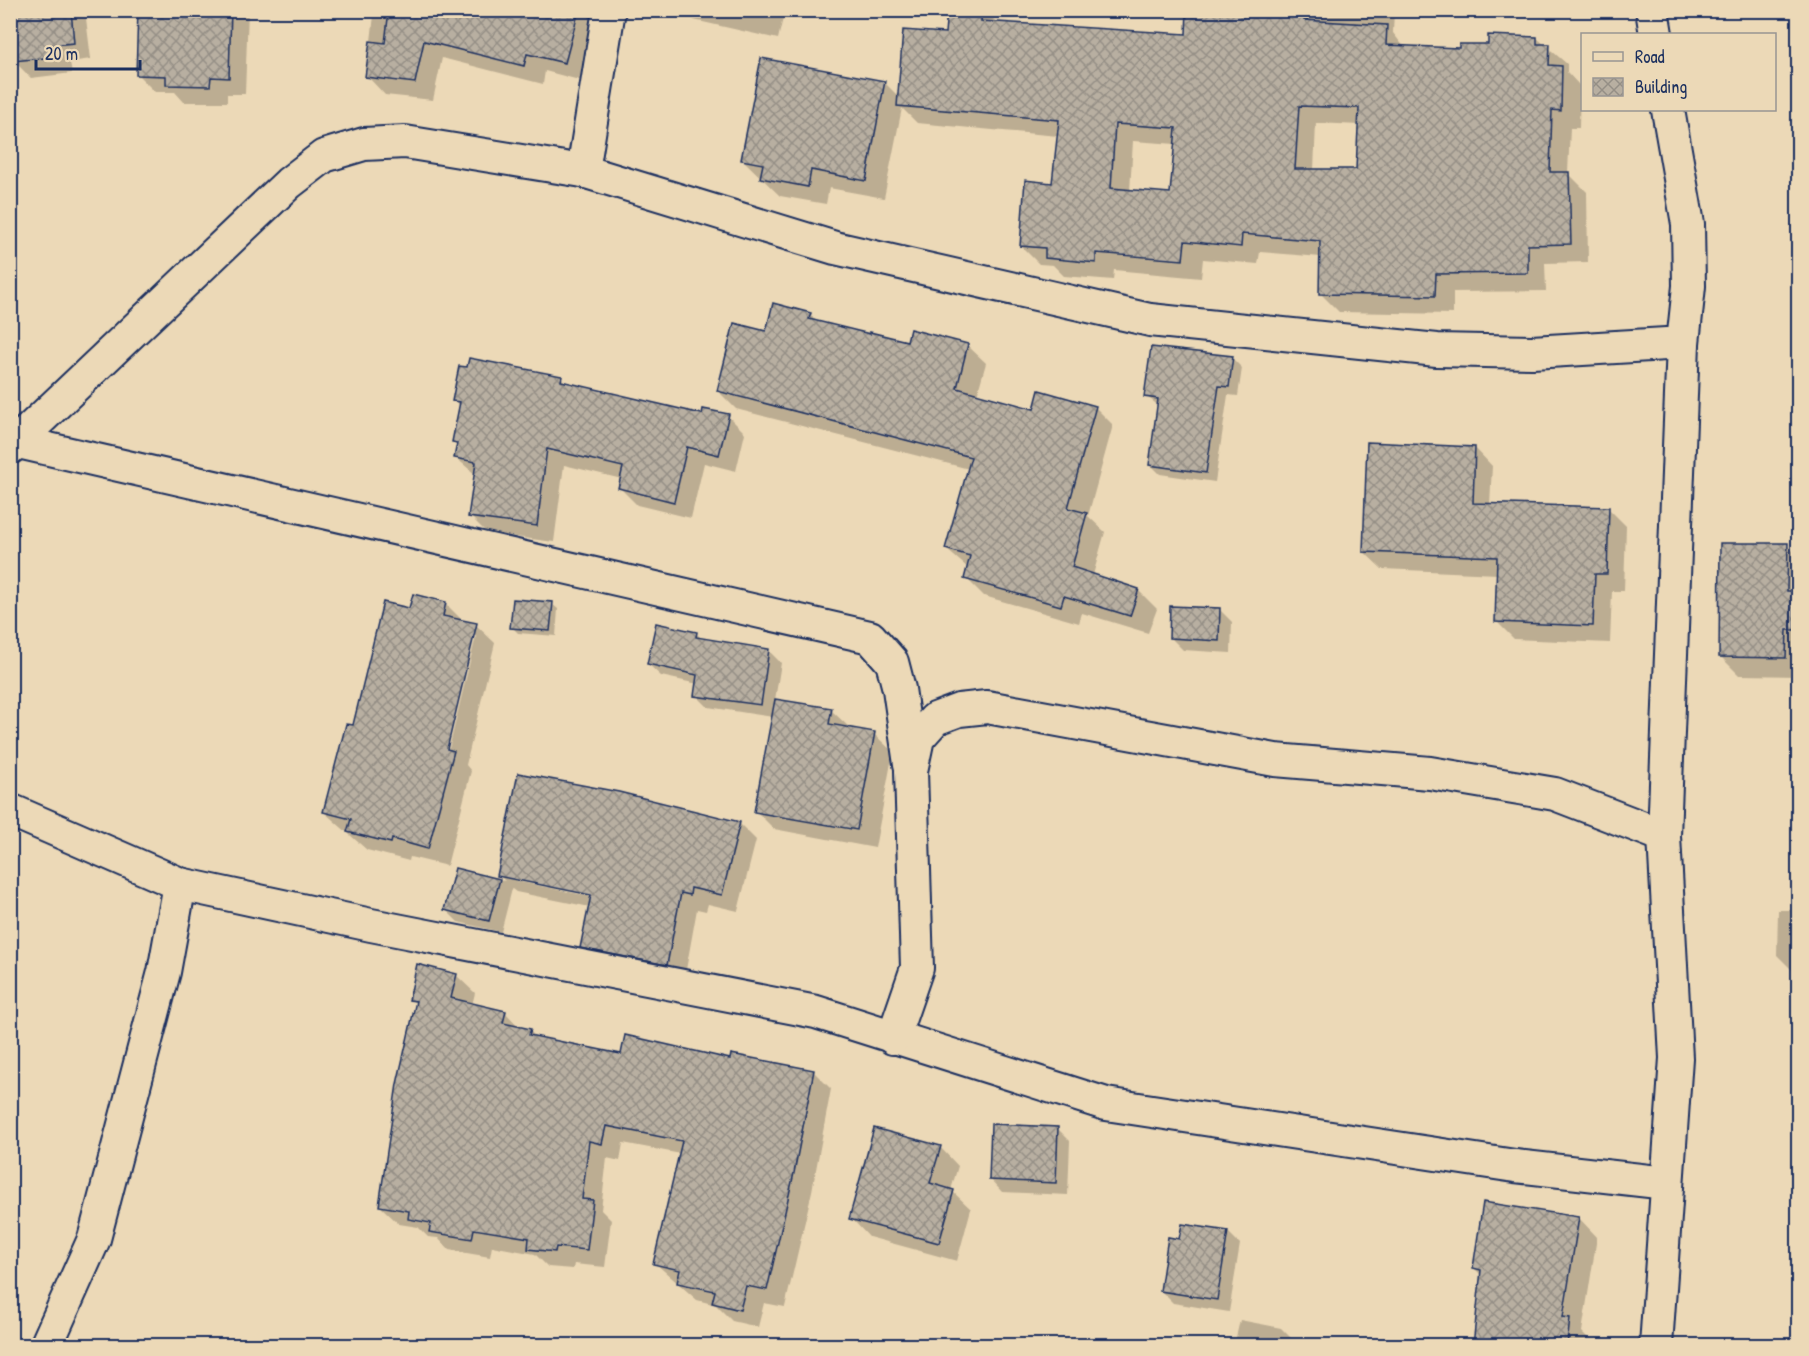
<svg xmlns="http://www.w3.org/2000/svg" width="1809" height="1356" font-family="'Patrick Hand',sans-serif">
	<defs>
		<pattern id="building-cross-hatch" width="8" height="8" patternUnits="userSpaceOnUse" patternTransform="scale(1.5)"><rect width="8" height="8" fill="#b8afa1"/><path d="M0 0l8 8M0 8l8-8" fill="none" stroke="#958f86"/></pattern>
	</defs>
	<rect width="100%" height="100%" fill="#ecd9b7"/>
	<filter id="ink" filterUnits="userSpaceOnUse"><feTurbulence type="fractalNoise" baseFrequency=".0167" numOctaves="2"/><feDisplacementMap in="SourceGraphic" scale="12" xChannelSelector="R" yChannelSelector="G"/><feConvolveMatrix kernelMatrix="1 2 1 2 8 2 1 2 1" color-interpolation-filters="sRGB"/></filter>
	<g filter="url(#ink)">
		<g fill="#0003" fill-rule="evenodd">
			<polygon points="10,10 85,10 91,59 70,62 72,73 31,78 17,64 10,65"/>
			<polygon points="140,10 248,10 245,94 227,94 227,102 184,102 175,92 155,92 138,75"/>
			<polygon points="363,10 592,10 599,18 583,81 545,71 543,84 442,58 433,100 385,95 367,76 374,15 366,14"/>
			<polygon points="685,10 785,10 778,39 694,20"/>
			<path d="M948,10H985L997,23L1187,36L1210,10H1394L1393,33L1404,47L1460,49L1537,38L1567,64V72L1580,86L1579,128H1570L1568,173L1587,192L1588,262L1545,263L1546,291L1453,292V314L1339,312L1321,294V257L1260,252L1258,264L1203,259L1201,278L1114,270L1113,280L1064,276L1053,265L1039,264L1021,246L1053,185L1058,136L917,123L902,108L884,198L829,188L826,204L780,196L743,160L885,83L899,97L946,34ZM1316,123L1360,125L1357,171L1314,170ZM1133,141L1176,144L1172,195L1130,191Z"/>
			<polygon points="810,314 819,324 908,342 967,345 986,363 977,395 1035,411 1095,407 1113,425 1088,516 1105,532 1093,575 1139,591 1157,609 1148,633 1082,613 1079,623 984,596 966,578 968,568 946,549 969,469 736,409 718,391 767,332"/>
			<polygon points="1232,358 1242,368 1238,396 1228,395 1215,482 1160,474 1150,464 1159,406 1146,396"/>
			<polygon points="561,378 568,384 703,416 728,416 745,433 736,471 704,463 691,518 637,505 620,488 622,479 564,465 554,542 487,533 470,516 476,475 455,457 458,446 454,442 461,407 454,400"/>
			<polygon points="1475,448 1492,466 1490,505 1609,509 1626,526 1624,591 1612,591 1610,643 1514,639 1496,621 1498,574 1382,569 1364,552"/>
			<polygon points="1787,545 1798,556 1798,676 1739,675 1721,657"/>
			<path d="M445,603L464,622L476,625L495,643L466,765L471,771L447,866L410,857L409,861L367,850L324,812L354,727L410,609ZM472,636H476L447,757L444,756Z"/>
			<polygon points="552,604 558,609 556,636 518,633 512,627"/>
			<polygon points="1220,610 1232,622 1231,653 1183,650 1171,638"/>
			<polygon points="696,633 703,640 768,650 781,663 775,700 831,710 850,728 874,734 893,752 875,848 774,829 756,811 773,717 708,707 696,695 698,684 661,676 648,664"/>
			<path d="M739,823L756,840L738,911L708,904L706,911L697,909L684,981L599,964L582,947L590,907L516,892L512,889L501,932L458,922L446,910L456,869L505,881L499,875ZM516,878L599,895L598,898L516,881Z"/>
			<polygon points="1796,893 1798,893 1798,1000 1795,996 1795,973 1777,955 1778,910 1796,910"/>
			<polygon points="456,975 475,993 472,1005 505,1012 521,1029 530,1031 538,1039 622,1055 731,1061 813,1071 831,1089 812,1191 785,1307 764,1303 758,1327 732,1321 716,1305 697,1300 655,1263 681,1154 623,1143 620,1161 607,1158 601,1210 611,1220 605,1267 574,1264 573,1269 548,1267 535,1254 492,1246 490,1257 449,1250 438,1238 428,1237 418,1227 399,1224 380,1206 417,1005 411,999"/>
			<polygon points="1058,1129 1070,1141 1068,1195 1002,1192 990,1179"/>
			<polygon points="940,1147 958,1166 951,1190 971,1209 957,1261 869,1237 851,1218"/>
			<polygon points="1579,1218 1597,1237 1582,1332 1587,1337 1587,1346 1475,1346 1482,1276 1474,1268"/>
			<polygon points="1228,1232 1240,1244 1229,1312 1173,1303 1161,1291 1181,1241"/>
			<polygon points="1240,1320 1281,1328 1293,1340 1292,1346 1234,1346"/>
		</g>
		<g fill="url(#building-cross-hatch)" stroke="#1b2f5e" stroke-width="1.5" fill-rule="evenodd">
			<polygon points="10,10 71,10 74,43 54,45 55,57 13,61"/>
			<polygon points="138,10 231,10 229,78 211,77 210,86 166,85 166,76 136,75"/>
			<polygon points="389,10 579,10 565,63 527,54 524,66 424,41 415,83 365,77 370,41 385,43"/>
			<path d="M947,10H982L981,21L1186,34L1187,10H1283L1282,14L1304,15V20L1387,25L1386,45L1459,48V44H1488V35L1537,37V44H1550L1549,65L1562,66L1561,111L1552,110L1550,172H1569L1571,244L1528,245V273L1436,274L1435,296L1319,294L1320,241L1242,234L1241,247L1185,241L1183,260L1096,253V263L1045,258V248L1020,246L1025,180L1052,183L1059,120L897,106L903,30L945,33ZM1299,106L1359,108L1356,169H1295ZM1115,124L1176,128L1170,193L1111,188Z"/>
			<polygon points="761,58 885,81 866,181 811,170 808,187 760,178 763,164 741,160"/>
			<polygon points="773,303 811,313 809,319 870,334 870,332 907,341 910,329 968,344 957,388 1034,409 1039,390 1096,406 1068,508 1087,513 1072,567 1139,589 1130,616 1064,596 1061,606 964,579 970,556 945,549 971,457 717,391 734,323 766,331"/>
			<polygon points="1151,347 1233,356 1229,387 1219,386 1206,473 1149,465 1158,399 1144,397"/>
			<polygon points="469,358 562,376 561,381 702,414 703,409 729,414 719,455 687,447 674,502 618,488 623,467 547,449 537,526 468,517 476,462 454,458 457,443 452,442 460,402 452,401 459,366 467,367"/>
			<polygon points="1367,442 1475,447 1473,503 1609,507 1607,574 1595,574 1593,626 1495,622 1497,557 1363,552"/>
			<polygon points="1720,543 1788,543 1787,591 1795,591 1795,630 1787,630 1786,658 1719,657"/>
			<polygon points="413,594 446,602 443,616 477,623 447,749 454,751 428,849 392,839 391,843 347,832 351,819 323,812 346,724 353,725 383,602 409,608"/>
			<polygon points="513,599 553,602 550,631 510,628"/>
			<polygon points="1170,606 1220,608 1219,641 1169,638"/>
			<polygon points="656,623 697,632 696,637 769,649 761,705 694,696 697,675 647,664"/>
			<polygon points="775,699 832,708 829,724 875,732 857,830 754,812"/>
			<polygon points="518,773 619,792 740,822 722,895 691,888 690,895 681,893 667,965 580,948 591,895 497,876"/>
			<polygon points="455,868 500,879 489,921 444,910"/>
			<polygon points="417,964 457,974 451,998 506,1011 503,1023 531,1029 529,1035 621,1054 625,1035 730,1059 731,1054 814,1070 794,1173 767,1290 746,1286 740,1310 712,1303 715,1291 677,1283 680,1270 653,1264 682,1141 606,1126 602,1144 589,1141 582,1199 593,1200 587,1250 556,1247 555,1252 528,1249 529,1238 474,1229 472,1239 429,1232 431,1223 408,1219 409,1211 379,1206 397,1084 416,1001 409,1000"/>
			<polygon points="991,1124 1058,1127 1056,1183 989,1180"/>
			<polygon points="874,1128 941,1146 930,1183 954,1190 939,1243 849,1219"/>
			<polygon points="1483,1202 1579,1217 1563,1317 1570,1318 1567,1346 1473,1346 1481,1270 1473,1268"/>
			<polygon points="1182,1224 1228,1231 1217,1300 1160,1291 1168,1237 1179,1239"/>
		</g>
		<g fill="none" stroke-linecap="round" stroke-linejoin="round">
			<g stroke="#1b2f5e" stroke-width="36">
				<g id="minor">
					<polyline points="1652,10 1656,34"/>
					<polyline points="583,171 609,10"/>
					<polyline points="18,442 870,637 892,662 899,689 910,764"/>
					<polyline points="10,448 289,183 324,156 364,144 405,142 583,171 835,248 1150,320 1437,350 1532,352 1683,343 1689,286 1688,224 1668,110"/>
					<polyline points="10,810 180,884 371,925 816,1012 1106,1104 1515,1166 1667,1183"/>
					<polyline points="893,1038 917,968 911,771 918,738 935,719 959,710 987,707 1275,760 1430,773 1555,794 1664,836"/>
					<polyline points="46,1346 94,1239 164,972 180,884"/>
					<polyline points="1656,1346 1676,1058 1664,836 1683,343"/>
				</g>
			</g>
			<use href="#minor" stroke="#ecd9b7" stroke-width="32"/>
		</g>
	</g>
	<rect width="1809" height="1356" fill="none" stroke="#ecd9b7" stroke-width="36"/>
	<rect x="18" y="18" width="1773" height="1320" fill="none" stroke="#1b2f5e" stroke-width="2" filter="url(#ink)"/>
	<rect x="1581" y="33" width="195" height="78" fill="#ecd9b7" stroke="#989593" stroke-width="1.5"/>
	<rect x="1593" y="52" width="30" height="9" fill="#ecd9b7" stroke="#989593" stroke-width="1.5"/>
	<text x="1635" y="63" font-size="18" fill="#1b2f5e">Road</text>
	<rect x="1593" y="78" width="30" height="18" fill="url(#building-cross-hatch)" stroke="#989593" stroke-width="1.5"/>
	<text x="1635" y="93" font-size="18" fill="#1b2f5e">Building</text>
	<path d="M36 60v9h104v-9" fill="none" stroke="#1b2f5e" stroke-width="3"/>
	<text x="45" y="60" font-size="18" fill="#1b2f5e" stroke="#ecd9b7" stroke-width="4.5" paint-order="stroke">20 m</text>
</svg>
